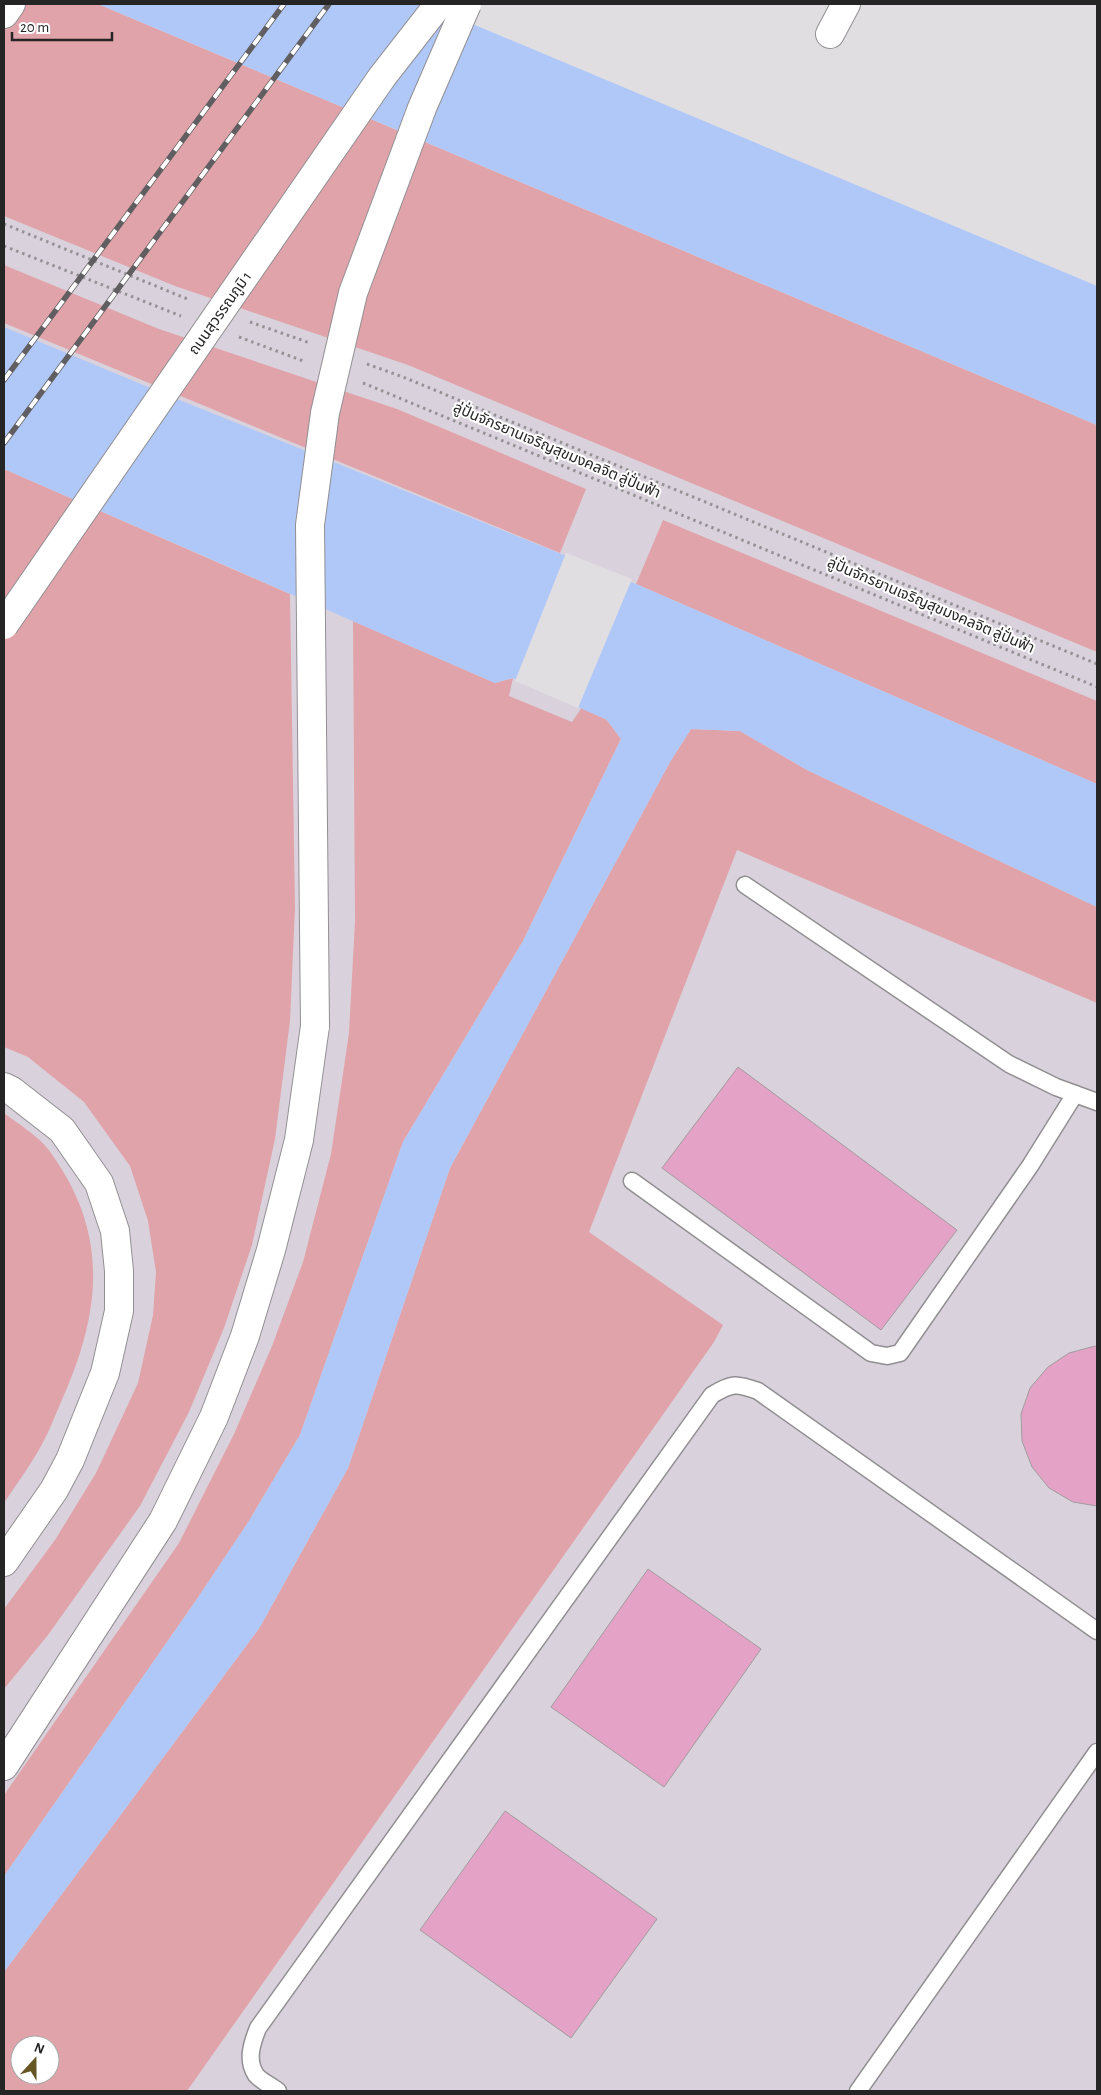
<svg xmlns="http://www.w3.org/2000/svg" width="1101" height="2095" font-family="'Alegreya Sans','Noto Sans Thai',sans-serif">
	<rect width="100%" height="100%" fill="#e1dee2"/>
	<path fill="#d9d2dc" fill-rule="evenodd" d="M4,48L1097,507V2091H4ZM20,2045H50V2075H20Z"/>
	<g fill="#e1a3aa" fill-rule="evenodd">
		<polygon points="4,4 98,4 1097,425 1097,652 408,365 175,286 4,216"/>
		<polygon points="4,265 159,329 397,409 586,489 560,553 4,323"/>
		<polygon points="4,469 290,594 295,908 290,1021 275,1139 252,1245 224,1328 189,1412 140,1506 48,1635 4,1689 4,1609 55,1540 96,1473 138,1383 153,1315 156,1272 148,1221 130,1166 84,1102 28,1057 4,1047"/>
		<polygon points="663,520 1097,701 1097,784 636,584"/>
		<polygon points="353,621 495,683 513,678 509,696 572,722 582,707 607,720 621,739 523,941 403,1142 300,1435 249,1521 197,1599 4,1876 4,1795 179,1543 234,1434 272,1346 303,1262 331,1154 349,1033 355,921"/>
		<path d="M691,729L740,731L807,770L1097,907V1003L737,850L589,1232L723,1325L714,1342L187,2091H4V1972L260,1627L348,1468L450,1168L670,762ZM20,2045H50V2075H20Z"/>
		<path d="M4,1113C17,1123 38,1136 48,1149C110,1232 102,1311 61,1402C55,1416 49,1432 41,1446C30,1466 16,1485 4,1503Z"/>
	</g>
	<g fill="#b0c8f8">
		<polygon points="98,4 425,4 1097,286 1097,425"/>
		<polygon points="4,327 177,399 636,584 1097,784 1097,907 807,770 740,731 691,729 670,762 450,1168 348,1468 260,1627 4,1972 4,1876 197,1599 249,1521 300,1435 403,1142 523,941 621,739 607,720 513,678 495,683 4,469"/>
	</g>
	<polygon fill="#e1dee2" points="566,553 632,579 578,708 515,681"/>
	<g fill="#e5a2c7" stroke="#a09c9e">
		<polygon points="738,1067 957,1230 881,1330 662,1168"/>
		<polygon points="1095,1346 1097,1347 1097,1506 1073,1502 1049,1488 1032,1467 1022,1441 1021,1414 1030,1388 1048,1367 1069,1353"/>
		<polygon points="648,1569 761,1649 664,1787 551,1707"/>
		<polygon points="505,1811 657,1919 571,2038 420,1930"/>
	</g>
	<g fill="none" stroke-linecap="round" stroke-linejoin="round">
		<g stroke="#928f93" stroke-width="19">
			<g id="service">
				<polyline points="745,885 1009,1064 1056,1087 1097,1102"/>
				<polyline points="632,1181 871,1353 887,1356 900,1353 1030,1166 1075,1094"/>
				<path d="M278,2091C272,2086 261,2081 256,2075C246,2060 252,2043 258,2028L712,1395C732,1383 736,1383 758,1391L1097,1631"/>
				<polyline points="858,2091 1097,1752"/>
			</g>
		</g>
		<g stroke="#928f93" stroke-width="30">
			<polyline id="minor" points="830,34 846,4"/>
		</g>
		<g stroke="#928f93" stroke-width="30">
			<g id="trunk">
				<polyline points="4,14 11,4"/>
				<polyline points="4,1087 12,1091 62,1130 99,1183 115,1231 119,1271 119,1311 105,1373 70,1460 54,1490 4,1562"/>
				<polyline points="4,1766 163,1521 214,1417 245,1336 271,1250 299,1140 315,1026"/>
			</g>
		</g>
		<g stroke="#949295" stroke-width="3" stroke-dasharray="2.5 4" stroke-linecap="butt">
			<polyline points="4,224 190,300"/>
			<polyline points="4,246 181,316"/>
			<polyline points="250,322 310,343"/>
			<polyline points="239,337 306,362"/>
			<polyline points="367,364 403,377 1097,664"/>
			<polyline points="363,383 1097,687"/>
		</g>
		<use href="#service" stroke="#fff" stroke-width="16"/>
		<use href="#minor" stroke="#fff" stroke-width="28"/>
		<use href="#trunk" stroke="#fff" stroke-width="28"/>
		<g stroke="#605e60" stroke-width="5.5">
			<g id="rail">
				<polyline points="4,380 284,4"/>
				<polyline points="4,443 329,4"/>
			</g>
		</g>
		<use href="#rail" stroke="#fff" stroke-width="4" stroke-dasharray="11" stroke-linecap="butt"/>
		<g stroke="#928f93" stroke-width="30" stroke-linecap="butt">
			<g id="trunk-bridge">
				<polyline points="4,625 382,77 439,4"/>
				<polyline points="315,1026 310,525 325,413 353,293 422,108 467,4"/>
			</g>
		</g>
		<use href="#trunk-bridge" stroke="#fff" stroke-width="28"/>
	</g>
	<g text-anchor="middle" stroke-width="4" stroke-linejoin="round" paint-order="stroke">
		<g font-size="15" fill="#262526" stroke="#fff">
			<text transform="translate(220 313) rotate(-55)" y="5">ถนนสุวรรณภูมิ 1</text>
			<text transform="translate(557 450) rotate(23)" y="5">ลู่ปั่นจักรยานเจริญสุขมงคลจิต ลู่ปั่นฟ้า</text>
			<text transform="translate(931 605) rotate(23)" y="5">ลู่ปั่นจักรยานเจริญสุขมงคลจิต ลู่ปั่นฟ้า</text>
		</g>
	</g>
	<rect width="1101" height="2095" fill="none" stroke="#262526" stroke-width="10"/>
	<g transform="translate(35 2060) rotate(21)"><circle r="24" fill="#ffffff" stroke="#a8a8a8"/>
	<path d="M0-4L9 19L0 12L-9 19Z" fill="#665624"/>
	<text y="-8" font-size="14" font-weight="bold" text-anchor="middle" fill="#262526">N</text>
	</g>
	<path d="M12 32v8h100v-8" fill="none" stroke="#262526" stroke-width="2.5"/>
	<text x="20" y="32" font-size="15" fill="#262526" stroke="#ffffff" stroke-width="4" paint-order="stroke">20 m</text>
</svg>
